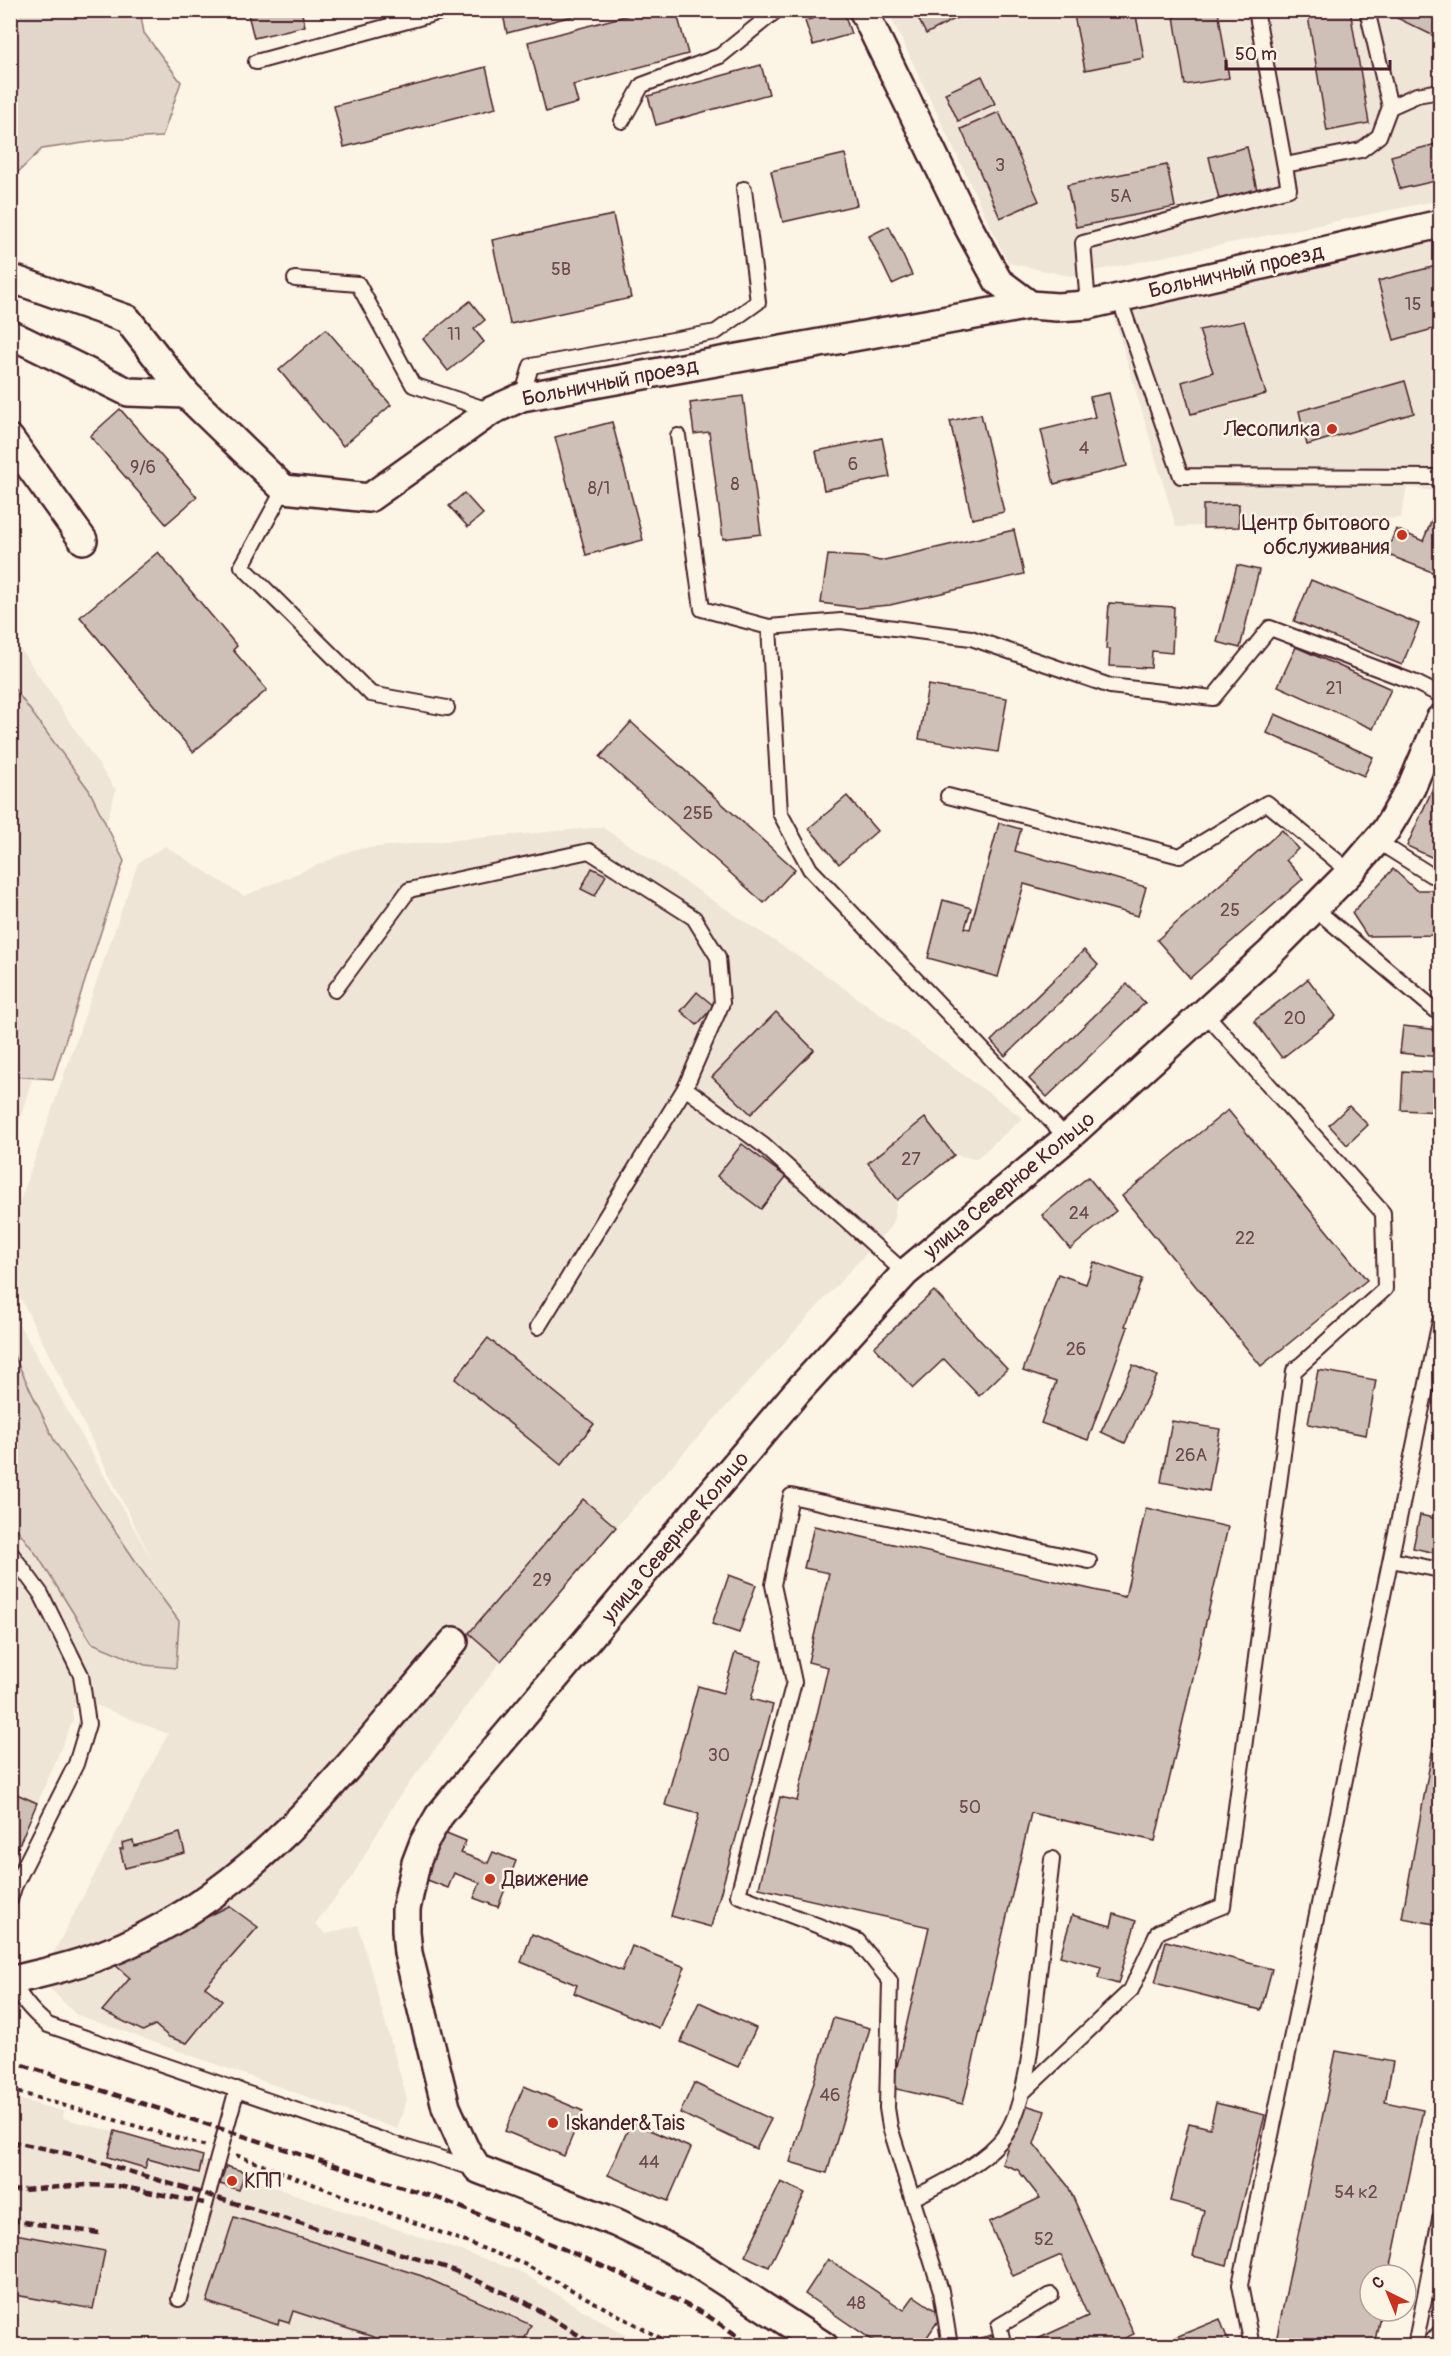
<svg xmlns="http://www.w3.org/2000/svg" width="1451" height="2356" font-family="Pangolin,sans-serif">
	<rect width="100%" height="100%" fill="#fcf5e5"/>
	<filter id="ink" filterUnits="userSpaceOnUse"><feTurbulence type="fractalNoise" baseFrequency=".0167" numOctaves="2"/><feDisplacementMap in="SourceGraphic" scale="12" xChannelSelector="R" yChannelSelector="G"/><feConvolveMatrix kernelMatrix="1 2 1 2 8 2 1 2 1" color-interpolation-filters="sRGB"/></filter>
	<g filter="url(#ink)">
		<g fill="#eee5d7">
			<polygon points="888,11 1440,11 1440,200 1070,276 1008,263"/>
			<polygon points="1440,233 1440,492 1407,487 1401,518 1176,527 1111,307"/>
			<polygon points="11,635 116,790 11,1151"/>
			<polygon points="602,827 823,973 1023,1118 976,1159 954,1155 897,1200 893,1224 616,1527 501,1661 396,1801 352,1877 315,1924 326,1934 358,1925 407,2099 397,2129 75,2014 36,1974 54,1952 168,1734 98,1706 72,1708 73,1720 11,1866 11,1310 153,1562 10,1277 11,1227 138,863 165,846 244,896 355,849"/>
			<polygon points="10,2097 63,2111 63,2118 203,2156 202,2161 245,2172 244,2177 517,2270 641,2345 11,2345"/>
		</g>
		<g fill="#e2d5ca" stroke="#967a7a" stroke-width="1.5">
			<polygon points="11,10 140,11 144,33 181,82 162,137 105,140 42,149 11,179"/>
			<polygon points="11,684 89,790 124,861 53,1079 11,1076"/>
			<polygon points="11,1349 55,1442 145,1575 179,1621 176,1668 145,1665 92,1643 39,1558 11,1521"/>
		</g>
		<g fill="#cfc0b7" stroke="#4a1f2b" stroke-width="1.5">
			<polygon points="247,10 301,10 305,26 254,38"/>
			<polygon points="502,10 596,10 507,33"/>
			<polygon points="647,10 676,10 688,54 573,85 578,103 546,112 528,42"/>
			<polygon points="837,10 843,10 851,34 813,45 805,21"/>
			<polygon points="914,10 972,10 926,34"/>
			<polygon points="1073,10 1135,10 1144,58 1085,70"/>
			<polygon points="1173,10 1218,10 1229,78 1185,85"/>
			<polygon points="1307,10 1350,10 1369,123 1327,131"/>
			<polygon points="1398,10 1440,10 1440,39 1395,17"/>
			<polygon points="761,65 769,94 656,125 648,96"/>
			<polygon points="486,67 496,108 344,147 334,106"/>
			<polygon points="982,76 995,104 958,121 945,93"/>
			<polygon points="999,112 1039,201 1000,218 961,129"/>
			<polygon points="1440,143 1440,180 1400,189 1391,156"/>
			<polygon points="1247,147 1257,190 1219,199 1209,157"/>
			<polygon points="845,154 857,205 783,222 771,171"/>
			<polygon points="1167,165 1175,207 1076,227 1067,185"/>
			<polygon points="613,215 631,298 510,324 492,240"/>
			<polygon points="889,226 912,275 892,284 869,236"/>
			<polygon points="1440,265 1440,327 1394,340 1378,281"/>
			<polygon points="470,301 485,320 474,329 484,342 448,371 423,339"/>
			<polygon points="1244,321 1266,394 1191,414 1182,382 1213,372 1199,330"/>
			<polygon points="326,329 391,405 343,446 279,370"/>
			<polygon points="1405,381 1414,413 1307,445 1299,411"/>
			<polygon points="1109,393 1127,466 1054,484 1041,430 1095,417 1090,397"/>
			<polygon points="743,396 761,534 723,539 709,432 694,434 690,403"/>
			<polygon points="120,409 197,497 166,524 90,436"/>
			<polygon points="981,414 1004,512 972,519 950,421"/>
			<polygon points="612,422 643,540 586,555 555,437"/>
			<polygon points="882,438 890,477 824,490 816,451"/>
			<polygon points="464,493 483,514 468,527 449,506"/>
			<polygon points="1439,503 1440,565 1437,574 1386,554 1396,529 1423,541"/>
			<polygon points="1239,504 1239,527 1203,528 1203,505"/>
			<polygon points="1014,530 1024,574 890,605 858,608 821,603 828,555 863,557 880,561"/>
			<polygon points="158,552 237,646 233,650 267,690 193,752 80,617"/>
			<polygon points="1237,565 1259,570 1240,648 1217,642"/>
			<polygon points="1311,580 1419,624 1402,665 1294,621"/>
			<polygon points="1109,603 1174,607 1172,653 1152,651 1151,668 1109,666 1110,649 1106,649"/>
			<polygon points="1296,647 1391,689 1373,729 1278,686"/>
			<polygon points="928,685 1007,698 998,752 919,739"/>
			<polygon points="1275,714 1373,757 1364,776 1267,733"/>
			<polygon points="631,722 795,869 764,903 600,757"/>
			<polygon points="1440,772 1440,861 1407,846"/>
			<polygon points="847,796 877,831 839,864 809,828"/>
			<polygon points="999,823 1021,829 1015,851 1146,887 1138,916 1024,884 998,977 928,958 943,900 971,908 965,928 970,929"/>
			<polygon points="1282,830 1298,849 1286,860 1303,879 1190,978 1157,940"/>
			<polygon points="592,868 606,875 595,896 581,889"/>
			<polygon points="1393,869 1416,890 1440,890 1440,935 1367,936 1352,913"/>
			<polygon points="1084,950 1098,965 1005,1056 991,1041"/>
			<polygon points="1308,979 1336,1016 1282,1058 1254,1021"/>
			<polygon points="1127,984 1145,1003 1047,1097 1029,1079"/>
			<polygon points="697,992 714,1006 697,1025 681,1011"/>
			<polygon points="776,1012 814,1050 751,1114 712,1077"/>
			<polygon points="1403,1026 1440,1030 1440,1057 1400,1053"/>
			<polygon points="1403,1071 1440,1073 1440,1112 1401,1110"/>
			<polygon points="1349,1106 1368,1125 1347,1145 1329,1125"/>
			<polygon points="1228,1110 1367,1280 1261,1366 1122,1196"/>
			<polygon points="925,1118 954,1155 897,1200 868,1163"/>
			<polygon points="742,1144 786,1177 761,1209 717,1176"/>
			<polygon points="1088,1177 1116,1211 1070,1249 1042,1215"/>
			<polygon points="1094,1262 1142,1279 1125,1326 1128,1327 1088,1440 1041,1423 1056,1382 1023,1371 1058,1274 1086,1284"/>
			<polygon points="934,1291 1007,1369 979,1396 944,1359 913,1388 874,1347"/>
			<polygon points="488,1338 594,1424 561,1465 455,1379"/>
			<polygon points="1133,1365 1157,1376 1125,1443 1101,1432"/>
			<polygon points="1318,1370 1376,1380 1366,1435 1308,1424"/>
			<polygon points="1172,1421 1220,1429 1209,1491 1161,1482"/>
			<polygon points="1440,1485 1440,1554 1413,1548 1420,1515 1433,1518"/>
			<polygon points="583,1499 616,1527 501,1661 469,1633"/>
			<polygon points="1146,1508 1228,1527 1155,1841 1031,1813 963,2104 892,2088 929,1927 759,1888 780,1797 797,1801 828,1667 808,1662 829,1573 804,1568 814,1526 1125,1597"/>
			<polygon points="729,1575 756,1585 739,1633 712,1624"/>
			<polygon points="735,1653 762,1661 751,1699 773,1705 711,1927 671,1916 699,1814 665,1805 698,1686 723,1693"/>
			<polygon points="1440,1708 1440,1925 1402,1918"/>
			<polygon points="10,1791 37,1803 10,1866"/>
			<polygon points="444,1832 466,1841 461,1853 488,1863 493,1852 516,1861 498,1907 474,1898 480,1883 454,1873 448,1888 425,1879"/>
			<polygon points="180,1833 185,1853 125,1868 120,1849 123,1849 122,1843 133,1840 134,1846"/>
			<polygon points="229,1906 258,1927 205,1987 222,2000 187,2043 169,2037 155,2025 143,2031 102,2011 130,1978 114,1964"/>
			<polygon points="1114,1914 1136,1921 1118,1984 1098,1978 1101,1967 1060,1956 1072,1915 1111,1926"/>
			<polygon points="532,1934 622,1971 632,1946 685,1967 659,2028 574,1993 577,1985 521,1962"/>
			<polygon points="1166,1941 1272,1969 1261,2010 1155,1983"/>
			<polygon points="699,2002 756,2028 738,2067 681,2042"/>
			<polygon points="833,2018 870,2028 827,2173 790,2162"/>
			<polygon points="1336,2051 1393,2062 1385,2102 1423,2110 1389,2275 1370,2275 1370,2311 1381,2311 1374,2346 1275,2346"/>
			<polygon points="694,2083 771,2119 756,2149 680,2113"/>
			<polygon points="524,2086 583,2111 564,2156 505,2131"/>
			<polygon points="1216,2103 1265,2115 1227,2265 1193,2256 1204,2210 1170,2201 1189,2123 1210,2128"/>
			<polygon points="1022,2104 1045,2111 1034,2144 1068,2186 1134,2334 1108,2346 1022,2346 1088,2316 1061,2255 1013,2276 989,2222 1040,2198 1018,2170 1002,2164"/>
			<polygon points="631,2122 691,2148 668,2201 608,2175"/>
			<polygon points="115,2131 203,2156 199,2173 148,2159 145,2168 108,2157"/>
			<polygon points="226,2166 245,2172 239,2190 220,2184"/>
			<polygon points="781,2182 805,2193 769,2267 745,2256"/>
			<polygon points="234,2217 422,2276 531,2325 521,2346 401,2346 293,2311 289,2323 279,2320 278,2325 207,2302"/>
			<polygon points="10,2233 105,2251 93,2309 10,2294"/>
			<polygon points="828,2259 904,2310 914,2296 942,2315 921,2346 881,2346 805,2294"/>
			<polygon points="1220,2319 1230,2346 1160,2346 1159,2344"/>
			<polygon points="992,2335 995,2346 973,2346 972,2340"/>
			<polygon points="216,2339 246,2345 245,2346 215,2346"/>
		</g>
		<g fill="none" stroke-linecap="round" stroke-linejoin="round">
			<g stroke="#4a1f2b" stroke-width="18">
				<g id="lane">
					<polyline points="1367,10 1390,107"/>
					<polyline points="256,62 448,10"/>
					<polyline points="622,121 642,85 720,56 777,10"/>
					<polyline points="1285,165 1361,150 1379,136 1390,107 1417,95 1440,91"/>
					<polyline points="295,279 358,284 413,385 491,411"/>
					<polyline points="1119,298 1181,476 1440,477"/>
					<polyline points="1088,305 1083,243 1289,189 1256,10"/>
					<polyline points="522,397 531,366 716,332 758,302 744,189"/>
					<polyline points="678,436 702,609 769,627 780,813 810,869 1067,1138"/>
					<polyline points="284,489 242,566 371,694 447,708"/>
					<polyline points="769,627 841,621 971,638 1110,686 1213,698 1270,628 1416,683 1440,695"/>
					<polyline points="948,796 1180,856 1267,803 1350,872"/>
					<polyline points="1377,841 1431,875 1440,874"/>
					<polyline points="1314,908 1440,1014"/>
					<polyline points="335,990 409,890 589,851 694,918 718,957 722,1003 685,1088 763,1145 905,1273"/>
					<polyline points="538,1327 685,1088"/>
					<polyline points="10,1552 41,1594 81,1675 88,1724 76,1764 14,1887 10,1900"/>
					<polyline points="1391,1560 1440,1570"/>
					<path d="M12,1978C19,1998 32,2012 48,2025L394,2144L476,2169"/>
					<polyline points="1021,2094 1131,1990 1158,1932 1223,1906 1294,1371 1385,1289 1383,1213 1205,1013"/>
					<path d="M913,2198C943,2183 986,2162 1006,2134C1027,2102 1033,2029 1037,1991C1042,1947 1047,1903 1052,1859"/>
					<polyline points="179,2299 237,2089"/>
					<polyline points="950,2346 941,2291 890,2127 887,2108 890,1981 858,1941 738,1895 794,1682 773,1585 791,1496 1089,1561"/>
					<polyline points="1004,2346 999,2326 1051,2295"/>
					<polyline points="1252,2346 1240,2285 1440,1321"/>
					<polyline points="1415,2346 1440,2219"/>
					<polyline points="1428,2346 1440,2332"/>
				</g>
			</g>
			<g stroke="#4a1f2b" stroke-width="32">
				<g id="street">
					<polyline points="863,10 969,228 998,281 1030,305"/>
					<polyline points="10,278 127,319 186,394 284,489 369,498 491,411 522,397 1030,305 1057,307 1088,305 1440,224"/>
					<polyline points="10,334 128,392 186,394"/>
					<polyline points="10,439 83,540"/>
					<path d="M10,1981C41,1973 72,1967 102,1955C255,1898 352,1760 454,1641"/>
					<polyline points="824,2346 696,2263 663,2245 617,2223 478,2169 464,2147 446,2107 408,1953 406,1931 406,1909 416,1863 424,1842 439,1816 457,1794 795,1394 905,1273 1067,1138 1270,953 1350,872 1386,830 1411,788 1440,719"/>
				</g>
			</g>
			<g stroke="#4a1f2b" stroke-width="4" stroke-dasharray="4.5 4.5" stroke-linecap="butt">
				<polyline points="10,2090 206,2146"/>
				<polyline points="236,2155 524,2264 675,2346"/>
			</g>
			<use href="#lane" stroke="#fcf5e5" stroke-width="14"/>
			<use href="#street" stroke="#fcf5e5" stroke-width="27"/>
			<g stroke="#4a1f2b" stroke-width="4.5" stroke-dasharray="9 4.5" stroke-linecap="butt">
				<polyline points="10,2061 443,2200 571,2252 658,2291 705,2314 753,2346"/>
				<polyline points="10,2141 79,2156 448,2268 525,2302 596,2346"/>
				<polyline points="10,2191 86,2185 118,2186 204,2203"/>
				<polyline points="10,2220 99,2233"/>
			</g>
		</g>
	</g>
	<g fill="#c8321e" stroke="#fcf5e5" stroke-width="2">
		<circle cx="1332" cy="429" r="6"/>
		<circle cx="1402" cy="535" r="6"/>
		<circle cx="490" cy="1879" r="6"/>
		<circle cx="553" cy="2123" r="6"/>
		<circle cx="232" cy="2181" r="6"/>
	</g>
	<g text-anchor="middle" stroke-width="5" stroke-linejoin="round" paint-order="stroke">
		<g font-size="18" fill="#6b474e">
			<text x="1000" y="171">3</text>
			<text x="1121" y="202">5А</text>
			<text x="561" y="275">5В</text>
			<text x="1413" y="310">15</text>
			<text x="454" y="340">11</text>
			<text x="1084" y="454">4</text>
			<text x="853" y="470">6</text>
			<text x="143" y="473">9/6</text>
			<text x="735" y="490">8</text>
			<text x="599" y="494">8/1</text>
			<text x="1334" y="694">21</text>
			<text x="698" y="819">25Б</text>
			<text x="1230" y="916">25</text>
			<text x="1295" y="1024">20</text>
			<text x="911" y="1165">27</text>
			<text x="1079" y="1219">24</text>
			<text x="1245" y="1244">22</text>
			<text x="1076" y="1355">26</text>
			<text x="1191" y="1461">26А</text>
			<text x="542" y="1586">29</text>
			<text x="719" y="1761">30</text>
			<text x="970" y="1813">50</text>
			<text x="830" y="2101">46</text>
			<text x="649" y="2168">44</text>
			<text x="1356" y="2198">54 к2</text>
			<text x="1044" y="2245">52</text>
			<text x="856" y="2309">48</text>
		</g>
		<g font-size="21" fill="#4a1f2b" stroke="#fcf5e5">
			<text transform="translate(1236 271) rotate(-13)" y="7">Больничный проезд</text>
			<text transform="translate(610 382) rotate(-11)" y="7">Больничный проезд</text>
			<text transform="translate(1009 1185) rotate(-40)" y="7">улица Северное Кольцо</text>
			<text transform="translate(675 1537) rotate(-50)" y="7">улица Северное Кольцо</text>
		</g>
		<g font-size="21" fill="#4a1f2b" stroke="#fcf5e5" text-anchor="start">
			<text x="1320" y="436" text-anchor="end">Лесопилка</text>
			<text x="1390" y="530" text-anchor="end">Центр бытового<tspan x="1390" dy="24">обслуживания</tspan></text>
			<text x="502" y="1886">Движение</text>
			<text x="565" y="2130">Iskander&amp;Tais</text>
			<text x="244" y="2188">КПП</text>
		</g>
	</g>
	<rect width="1451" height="2356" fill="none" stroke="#fcf5e5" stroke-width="36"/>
	<rect x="18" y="18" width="1415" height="2320" fill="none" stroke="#4a1f2b" stroke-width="2" filter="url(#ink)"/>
	<g transform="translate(1388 2293) rotate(317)"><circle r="28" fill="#fcf5e5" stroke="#b59f9b" stroke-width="1.5"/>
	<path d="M0-4.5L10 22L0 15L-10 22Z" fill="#c8321e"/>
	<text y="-9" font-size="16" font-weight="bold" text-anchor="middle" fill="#4a1f2b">С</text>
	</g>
	<path d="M1226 60v9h164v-9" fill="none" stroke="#4a1f2b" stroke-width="3"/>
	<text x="1235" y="60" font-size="18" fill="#4a1f2b" stroke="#fcf5e5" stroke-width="4.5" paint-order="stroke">50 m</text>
</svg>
